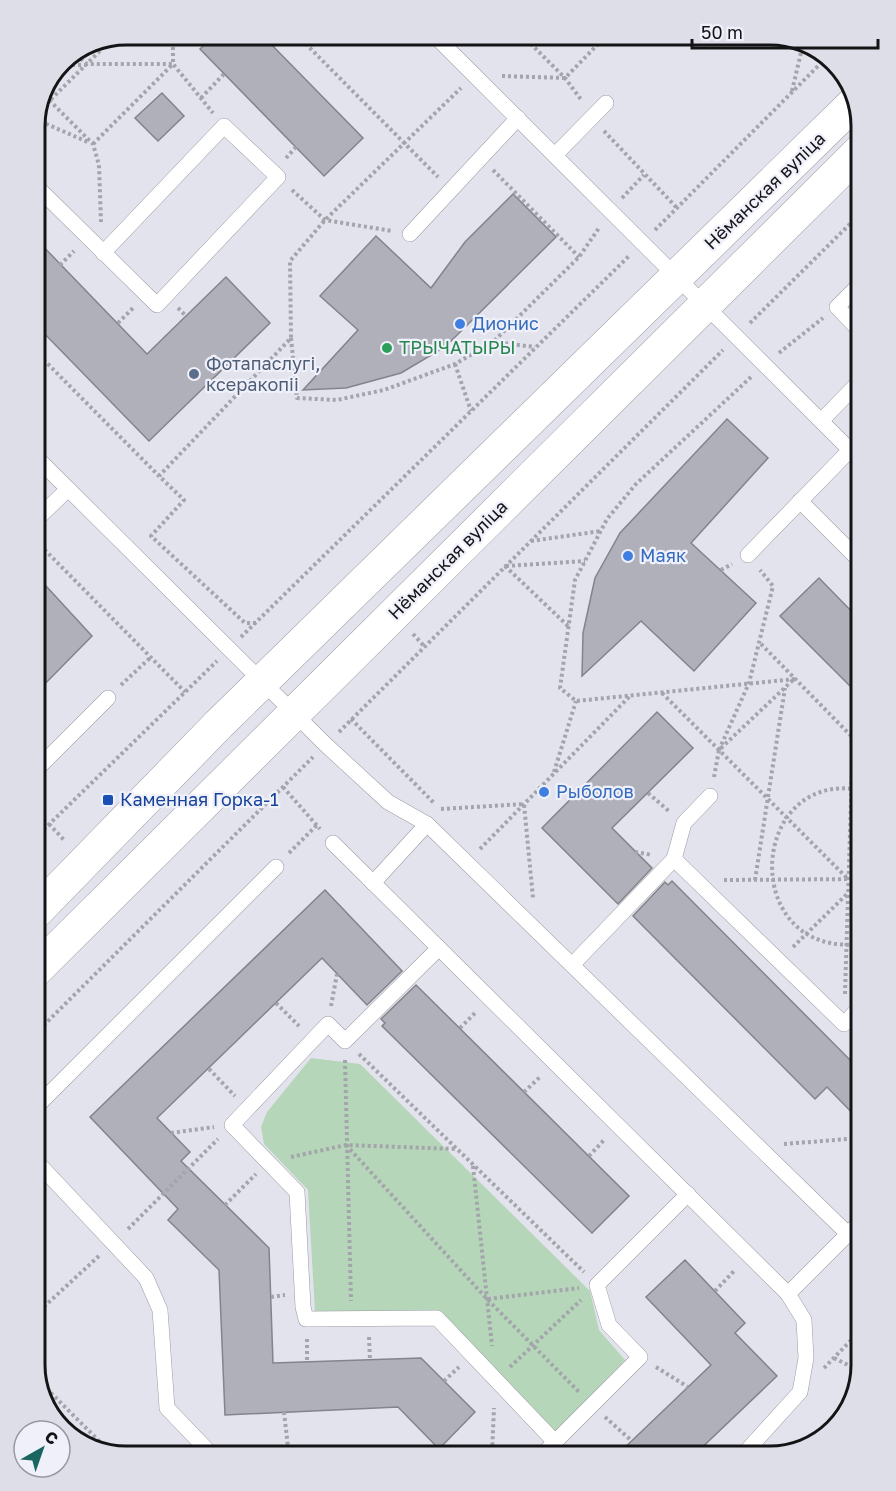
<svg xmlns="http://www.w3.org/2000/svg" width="896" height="1491" font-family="'Golos Text',sans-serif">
	<rect width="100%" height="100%" fill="#e3e3ed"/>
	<polygon fill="#b5d6b8" points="311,1058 360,1064 590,1291 599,1330 625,1360 554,1433 440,1312 315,1312 308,1190 264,1144 261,1127 267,1112"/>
	<g fill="#b0b0ba" stroke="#83838c" stroke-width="1.5">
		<polygon points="215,35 262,35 363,138 324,176 200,49"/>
		<polygon points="162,93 184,116 158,141 135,118"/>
		<polygon points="513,194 556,237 445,347 401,373 346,388 303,390 358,330 320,296 376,236 431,288 465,242"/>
		<polygon points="35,238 147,354 226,277 270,323 149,441 35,324"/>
		<polygon points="727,419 768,458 691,543 756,603 694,671 641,621 582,676 583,633 595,578 620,533"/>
		<polygon points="35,574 92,636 35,694"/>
		<polygon points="819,578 861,621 861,697 780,616"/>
		<polygon points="657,712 693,748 612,828 652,868 618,904 542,828"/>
		<polygon points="672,881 861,1071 861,1122 827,1087 815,1099 633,916 665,882 668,885"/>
		<polygon points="325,890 402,971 367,1005 322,958 157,1118 190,1152 181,1161 269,1248 273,1363 421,1358 475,1412 439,1449 398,1407 225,1415 219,1270 168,1220 178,1209 90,1117"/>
		<polygon points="416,985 629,1196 592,1233 382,1026 385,1023 381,1019"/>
		<polygon points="685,1260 745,1323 735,1333 777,1376 693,1456 616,1456 711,1365 646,1297"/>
	</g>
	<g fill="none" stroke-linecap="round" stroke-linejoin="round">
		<g stroke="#9c9ca6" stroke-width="16">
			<g id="service">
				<polyline points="434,35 861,461"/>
				<polyline points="555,155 606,103"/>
				<polyline points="35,185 157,305 278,177 224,126 103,253"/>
				<polyline points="410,234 518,118"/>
				<polyline points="861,332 837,307 861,283"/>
				<polyline points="821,421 861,380"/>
				<polyline points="35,456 326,745 388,802 427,824 848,1234"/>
				<polyline points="800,501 861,562"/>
				<polyline points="35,521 68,489"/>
				<polyline points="748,555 850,450"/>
				<polyline points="35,771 108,698"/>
				<polyline points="710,796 684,823 674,859 844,1024 861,1006"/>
				<polyline points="333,843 788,1294 804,1320 806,1358 800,1392 742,1456"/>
				<polyline points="373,883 427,824"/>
				<polyline points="439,948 345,1041 328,1024 232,1125 297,1192 303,1307 306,1319 437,1318 555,1442"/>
				<polyline points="572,965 674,859"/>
				<polyline points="35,1108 276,867"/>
				<polyline points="35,1160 146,1278 160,1310 167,1408 213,1456"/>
				<polyline points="788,1294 861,1221"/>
				<polyline points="541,1456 640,1357 609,1325 597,1285 688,1194"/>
			</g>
		</g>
		<g stroke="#9c9ca6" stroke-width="34">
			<g id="secondary">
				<polyline points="35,913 219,724 856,101"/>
				<polyline points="35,971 861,150"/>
			</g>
		</g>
		<g stroke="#a4a4ac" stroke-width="4" stroke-dasharray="3 3" stroke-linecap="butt">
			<polyline points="173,35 173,64 213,113"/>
			<polyline points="297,35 438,177"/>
			<polyline points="522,35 565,78 582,101"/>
			<polyline points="76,55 87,64 173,64"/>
			<polyline points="60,65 86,65"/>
			<polyline points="502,76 565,78 607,35"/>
			<polyline points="792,91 803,44"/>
			<polyline points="45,96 93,144 99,165 101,222"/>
			<polyline points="201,98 224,74"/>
			<polyline points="38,112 111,40"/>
			<polyline points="35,119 90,143"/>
			<polyline points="604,131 677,208"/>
			<polyline points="93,144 173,64"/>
			<polyline points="286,158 296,147"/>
			<polyline points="493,170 579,257"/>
			<polyline points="292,190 325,220 392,231"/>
			<polyline points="622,198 644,175"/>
			<polyline points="655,230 827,57"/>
			<polyline points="60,265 74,251"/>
			<polyline points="178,308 186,316"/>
			<polyline points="118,323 134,307"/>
			<polyline points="750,323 861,213"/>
			<polyline points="291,338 297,398 337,400 384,390 455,364 493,342 579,257 599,228"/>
			<polyline points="493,342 535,347"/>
			<polyline points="35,351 159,476"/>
			<polyline points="779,353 823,318"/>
			<polyline points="455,364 471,411"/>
			<polyline points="751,377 636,484 607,519 575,580 560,688 576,701 795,679"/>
			<polyline points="36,541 185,692"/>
			<polyline points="531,541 601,531"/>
			<polyline points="505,566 569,627"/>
			<polyline points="506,566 585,561"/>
			<polyline points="721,570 732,564"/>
			<polyline points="859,618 861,615"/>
			<polyline points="256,623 245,623 151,536 184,500 159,476 291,338 290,261 325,220 461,88"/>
			<polyline points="413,634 425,647"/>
			<polyline points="241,637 630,255"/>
			<polyline points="761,644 861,746"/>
			<polyline points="121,685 151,657"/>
			<polyline points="662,693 848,879"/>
			<polyline points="351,719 435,804"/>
			<polyline points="339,732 723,350"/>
			<polyline points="719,750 749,683 773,586 760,570"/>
			<polyline points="554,772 576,701"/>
			<polyline points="714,777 719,750 794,679"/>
			<polyline points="283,787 320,829"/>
			<polyline points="648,793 670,812"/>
			<polyline points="441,809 524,804 533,898"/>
			<polyline points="49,824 65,841"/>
			<polyline points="35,838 217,661"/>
			<polyline points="480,849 630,696"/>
			<polyline points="635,852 652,855"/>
			<polyline points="289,853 317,825"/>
			<polyline points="724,880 861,879"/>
			<polyline points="755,880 785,688"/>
			<path d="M861,944C738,958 747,769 861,790"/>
			<polyline points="793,947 847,894"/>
			<polyline points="845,994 853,737"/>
			<polyline points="276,1003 299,1026"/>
			<polyline points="331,1006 337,974"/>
			<polyline points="460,1028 476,1012"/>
			<polyline points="35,1034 313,757"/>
			<polyline points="359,1054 584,1272"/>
			<polyline points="345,1060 351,1301"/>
			<polyline points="209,1069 235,1096"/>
			<polyline points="524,1092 541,1076"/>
			<polyline points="171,1133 214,1127"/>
			<polyline points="784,1144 861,1138"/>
			<polyline points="346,1145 487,1299 580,1393"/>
			<polyline points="589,1156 605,1139"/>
			<polyline points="291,1157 346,1145 456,1149"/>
			<polyline points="473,1166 492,1346"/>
			<polyline points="225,1205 256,1174"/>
			<polyline points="128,1229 218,1139"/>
			<polyline points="715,1291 735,1270"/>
			<polyline points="271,1297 285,1295"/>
			<polyline points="488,1299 579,1288"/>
			<polyline points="35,1315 100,1255"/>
			<polyline points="369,1337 370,1360"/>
			<polyline points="307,1339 307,1362"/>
			<polyline points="834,1358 860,1371"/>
			<polyline points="510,1367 581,1300"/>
			<polyline points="656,1367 688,1387"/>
			<polyline points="824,1368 861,1330"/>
			<polyline points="38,1380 112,1454"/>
			<polyline points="444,1381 459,1367"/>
			<polyline points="284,1412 289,1456"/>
			<polyline points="605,1417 632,1441"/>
			<polyline points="489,1456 492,1453 494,1408"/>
		</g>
		<use href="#service" stroke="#fff" stroke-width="15"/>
		<use href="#secondary" stroke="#fff" stroke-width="33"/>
	</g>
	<g fill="#3f7fe0" stroke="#f0f0fb" stroke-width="2">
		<circle cx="460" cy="324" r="6"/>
		<circle cx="628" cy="556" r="6"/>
		<circle cx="544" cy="792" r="6"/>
	</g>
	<circle fill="#2e9e5b" stroke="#f0f0fb" stroke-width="2" cx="387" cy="348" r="6"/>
	<circle fill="#5c6f8a" stroke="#f0f0fb" stroke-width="2" cx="194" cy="374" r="6"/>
	<rect fill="#1a4fb4" stroke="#f0f0fb" stroke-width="2" x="102" y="794" width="12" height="12" rx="3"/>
	<g text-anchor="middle" stroke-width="4.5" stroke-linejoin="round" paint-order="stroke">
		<g font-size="18" fill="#141417" stroke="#f0f0fb">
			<text transform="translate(765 191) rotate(-44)" y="6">Нёманская вуліца</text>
			<text transform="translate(448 560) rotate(-45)" y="6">Нёманская вуліца</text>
		</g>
		<g font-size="18" fill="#366cbe" stroke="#f0f0fb" text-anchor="start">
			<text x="472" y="330">Дионис</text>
			<text x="640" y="562">Маяк</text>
			<text x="556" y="798">Рыболов</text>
		</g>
		<g font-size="18" fill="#27864d" stroke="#f0f0fb" text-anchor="start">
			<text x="399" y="354">ТРЫЧАТЫРЫ</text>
		</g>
		<g font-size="18" fill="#4e5e75" stroke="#f0f0fb" text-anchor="start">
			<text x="206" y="370">Фотапаслугі,<tspan x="206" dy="21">ксеракопіі</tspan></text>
		</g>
		<g font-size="18" fill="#164399" stroke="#f0f0fb" text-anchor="start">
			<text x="120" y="806">Каменная Горка-1</text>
		</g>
	</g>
	<path d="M0 0H896V1491H0ZM126 45H770A81 81 0 0 1 851 126V1365A81 81 0 0 1 770 1446H126A81 81 0 0 1 45 1365V126A81 81 0 0 1 126 45Z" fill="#dedee9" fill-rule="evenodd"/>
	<path fill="none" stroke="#141417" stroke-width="3" d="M126 45H770A81 81 0 0 1 851 126V1365A81 81 0 0 1 770 1446H126A81 81 0 0 1 45 1365V126A81 81 0 0 1 126 45Z"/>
	<g transform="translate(42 1449) rotate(40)"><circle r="28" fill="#f0f0fb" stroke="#9898a0" stroke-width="1.5"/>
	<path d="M0-4.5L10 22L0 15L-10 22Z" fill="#196660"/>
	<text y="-9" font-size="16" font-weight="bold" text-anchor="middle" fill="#141417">С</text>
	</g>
	<path d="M692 39v9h186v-9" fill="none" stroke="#141417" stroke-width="3"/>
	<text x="701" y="39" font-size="18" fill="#141417" stroke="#f0f0fb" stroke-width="4.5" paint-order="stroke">50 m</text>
</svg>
